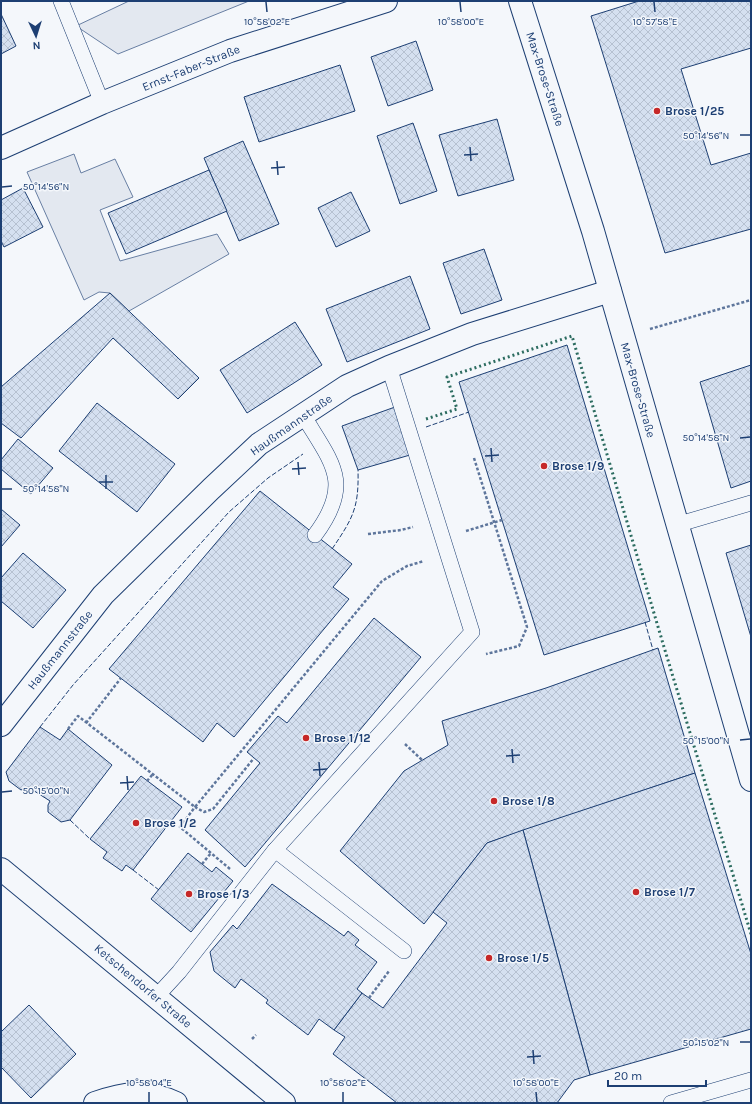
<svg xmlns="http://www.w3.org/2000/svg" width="752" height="1104" font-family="Karla,sans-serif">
	<defs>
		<pattern id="building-cross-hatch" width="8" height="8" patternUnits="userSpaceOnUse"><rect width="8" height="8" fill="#d5e0f0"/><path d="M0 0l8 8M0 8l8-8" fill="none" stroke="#b6c1d1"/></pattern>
	</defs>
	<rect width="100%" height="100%" fill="#f4f7fb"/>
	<g fill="#e3e8f0" stroke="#687fa3">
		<polygon points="129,1 249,1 118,54 76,26"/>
		<polygon points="74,154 81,173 115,159 133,197 100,210 120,261 217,234 229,254 129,311 110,293 99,292 84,300 27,172"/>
	</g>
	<g fill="url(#building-cross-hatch)" stroke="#1d3f73">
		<polygon points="639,1 751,1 751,48 681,69 711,165 751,153 751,229 665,253 591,16"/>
		<polygon points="1,14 16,46 1,54"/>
		<polygon points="416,41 433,90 388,106 371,57"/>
		<polygon points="340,65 355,111 259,142 244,97"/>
		<polygon points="497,119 514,180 458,196 439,135"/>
		<polygon points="413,123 437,191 400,204 377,136"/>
		<polygon points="243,141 279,224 239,241 204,158"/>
		<polygon points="209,170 227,211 126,254 108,213"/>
		<polygon points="23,188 43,227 4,247 1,241 1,200"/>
		<polygon points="351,192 370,231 336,247 318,208"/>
		<polygon points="484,249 502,300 461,314 443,263"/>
		<polygon points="410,276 430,329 347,362 326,309"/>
		<polygon points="110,293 199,378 178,399 113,338 21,438 1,423 1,387"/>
		<polygon points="295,322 322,365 247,413 220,370"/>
		<polygon points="567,345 650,621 544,655 459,382"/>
		<polygon points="751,365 751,481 731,488 700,382"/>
		<polygon points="97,403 175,464 137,512 59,451"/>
		<polygon points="395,407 410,455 358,470 342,426"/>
		<polygon points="18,439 53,468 31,494 1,469 1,460"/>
		<polygon points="260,491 352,564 333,587 349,599 234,737 217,723 203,742 109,669"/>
		<polygon points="1,509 20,525 1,547"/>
		<polygon points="751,545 751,637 726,553"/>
		<polygon points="23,553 66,590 33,628 1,601 1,578"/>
		<polygon points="374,618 421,657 245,867 205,830 260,763 247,752 278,716 287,723"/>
		<polygon points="658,648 695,773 487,843 424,924 340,851 404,771 448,745 442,721 546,688"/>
		<polygon points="40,727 60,740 68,729 112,765 70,820 61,822 48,812 48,805 50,801 28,787 21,790 9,781 6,772"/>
		<polygon points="695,773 751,954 751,1029 590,1075 523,830"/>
		<polygon points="141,776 182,807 133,870 126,865 122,871 103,858 107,852 90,839"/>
		<polygon points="523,830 590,1075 574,1080 557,1103 397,1103 333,1054 345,1037 334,1030 362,993 383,1008 447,923 433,912 487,843"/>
		<polygon points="188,853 212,872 216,867 233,881 191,932 151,899"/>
		<polygon points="272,884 344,936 348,931 359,940 355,945 377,962 357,989 362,993 334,1030 319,1019 308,1035 266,1003 268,1000 241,979 235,988 214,971 210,952 233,925 237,929"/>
		<polygon points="29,1005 76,1054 31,1098 1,1067 1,1032"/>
	</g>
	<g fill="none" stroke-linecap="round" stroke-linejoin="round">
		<g stroke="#1d3f73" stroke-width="16">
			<g id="service">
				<polyline points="61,1 102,103"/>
				<path d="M303,415C332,463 354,483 315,535"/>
				<polyline points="676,525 751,503"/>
				<polyline points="275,850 404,951"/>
				<polyline points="157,996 179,972 275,850 472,632 389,367"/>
				<polyline points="671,1103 751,1080"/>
			</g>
		</g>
		<g stroke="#1d3f73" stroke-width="24">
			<g id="minor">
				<polyline points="520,1 593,231 751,780"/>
				<polyline points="1,148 102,103 230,51 386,1"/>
				<polyline points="1,725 103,595 211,489 259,444 347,386 389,367 472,334 610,291"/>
				<path d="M95,1103C124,1093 147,1089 176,1103"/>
			</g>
		</g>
		<g stroke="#1d3f73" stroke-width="24">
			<polyline id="tertiary" points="1,869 284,1103"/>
		</g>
		<g stroke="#5e769c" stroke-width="2.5" stroke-dasharray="3 2" stroke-linecap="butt">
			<polyline points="650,329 751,300"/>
			<polyline points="474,458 527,627 519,646 486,654"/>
			<polyline points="466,531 502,520"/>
			<polyline points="368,534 401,530 413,527"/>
			<polyline points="86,723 121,678"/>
			<polyline points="68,729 78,716 195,807 382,581 407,566 424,561"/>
			<polyline points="405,744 422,760"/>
			<polyline points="147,781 153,774"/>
			<polyline points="202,864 211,853"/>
			<polyline points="230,869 180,827 195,807 204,812 213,809 254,758"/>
			<polyline points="369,998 389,971"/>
			<polyline points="252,1039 256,1035"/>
		</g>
		<use href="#service" stroke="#f4f7fb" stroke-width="15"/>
		<use href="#minor" stroke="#f4f7fb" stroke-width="22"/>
		<use href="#tertiary" stroke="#f4f7fb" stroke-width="22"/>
		<polyline stroke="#2c6c60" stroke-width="3" stroke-dasharray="2 3" stroke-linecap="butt" points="426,419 457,409 447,377 572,336 664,647 751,934"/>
		<g stroke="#1d3f73" stroke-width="1" stroke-dasharray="5 2" stroke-linecap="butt">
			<polyline points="426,427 469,412"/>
			<path d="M332,549C353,518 359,508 358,470"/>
			<polyline points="645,622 653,650"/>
			<polyline points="40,727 73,685 229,512 268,478 303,454"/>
			<polyline points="70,820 90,839"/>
			<polyline points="133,870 159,890"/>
		</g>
	</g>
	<path fill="none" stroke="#1d3f73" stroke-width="1.5" d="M266,2L267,12M460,2L461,12M654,2L655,12M740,135H750M470,147L471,161M464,155L478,154M277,161L278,175M271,168L285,167M2,187L12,186M740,438L750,437M491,448L492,462M485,456L499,455M298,462L299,475M292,469L306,468M106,475V489M99,482H113M2,489H12M740,740L750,739M512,749L513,763M506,756L520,755M319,762L320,776M313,770L327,769M127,776L128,790M120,783L134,782M2,792L12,791M740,1042H750M533,1050L534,1064M527,1057L541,1056M149,1092V1102M343,1092V1102M536,1092L537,1102"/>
	<g fill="#c62828" stroke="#f4f7fb" stroke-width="1.5">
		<circle cx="657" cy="111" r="4"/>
		<circle cx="544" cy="466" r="4"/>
		<circle cx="306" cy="738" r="4"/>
		<circle cx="494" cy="801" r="4"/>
		<circle cx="136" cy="823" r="4"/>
		<circle cx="636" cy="892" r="4"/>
		<circle cx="189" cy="894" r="4"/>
		<circle cx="489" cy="958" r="4"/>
	</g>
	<g text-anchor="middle" stroke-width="3" stroke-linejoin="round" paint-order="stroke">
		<g font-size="12" fill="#1d3f73" stroke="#f4f7fb">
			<text transform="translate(191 68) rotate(-22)" y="4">Ernst-Faber-Straße</text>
			<text transform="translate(545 79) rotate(72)" y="4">Max-Brose-Straße</text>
			<text transform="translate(638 390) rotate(74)" y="4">Max-Brose-Straße</text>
			<text transform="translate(291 425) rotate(-35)" y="4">Haußmannstraße</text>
			<text transform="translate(60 650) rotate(-52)" y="4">Haußmannstraße</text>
			<text transform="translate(143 986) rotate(40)" y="4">Ketschendorfer Straße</text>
		</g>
		<g font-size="12" font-weight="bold" fill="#1d3f73" stroke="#f4f7fb" text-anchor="start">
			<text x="665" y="115">Brose 1/25</text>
			<text x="552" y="470">Brose 1/9</text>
			<text x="314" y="742">Brose 1/12</text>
			<text x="502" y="805">Brose 1/8</text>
			<text x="144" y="827">Brose 1/2</text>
			<text x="644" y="896">Brose 1/7</text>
			<text x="197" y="898">Brose 1/3</text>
			<text x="497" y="962">Brose 1/5</text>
		</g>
	</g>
	<g font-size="10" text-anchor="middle" fill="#1d3f73" stroke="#f4f7fb" stroke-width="3" stroke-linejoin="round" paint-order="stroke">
		<text x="267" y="25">10°58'02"E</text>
		<text x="461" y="25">10°58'00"E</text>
		<text x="655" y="25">10°57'58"E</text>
		<text x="706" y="139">50°14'56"N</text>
		<text x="46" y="190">50°14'56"N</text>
		<text x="706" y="441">50°14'58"N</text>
		<text x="46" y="492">50°14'58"N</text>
		<text x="706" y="744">50°15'00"N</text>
		<text x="46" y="794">50°15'00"N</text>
		<text x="706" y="1046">50°15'02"N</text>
		<text x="149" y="1086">10°58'04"E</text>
		<text x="343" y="1086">10°58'02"E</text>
		<text x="536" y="1086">10°58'00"E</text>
	</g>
	<rect width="752" height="1104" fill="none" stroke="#1d3f73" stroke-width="4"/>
	<g transform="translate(36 36) rotate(176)" stroke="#f4f7fb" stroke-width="3" paint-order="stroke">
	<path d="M0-3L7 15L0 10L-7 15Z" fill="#1d3f73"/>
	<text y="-6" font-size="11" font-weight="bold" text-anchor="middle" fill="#1d3f73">N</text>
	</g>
	<path d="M608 1080v6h98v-6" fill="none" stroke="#1d3f73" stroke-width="2"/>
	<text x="614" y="1080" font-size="12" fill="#1d3f73" stroke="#f4f7fb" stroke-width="3" paint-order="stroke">20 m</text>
</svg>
